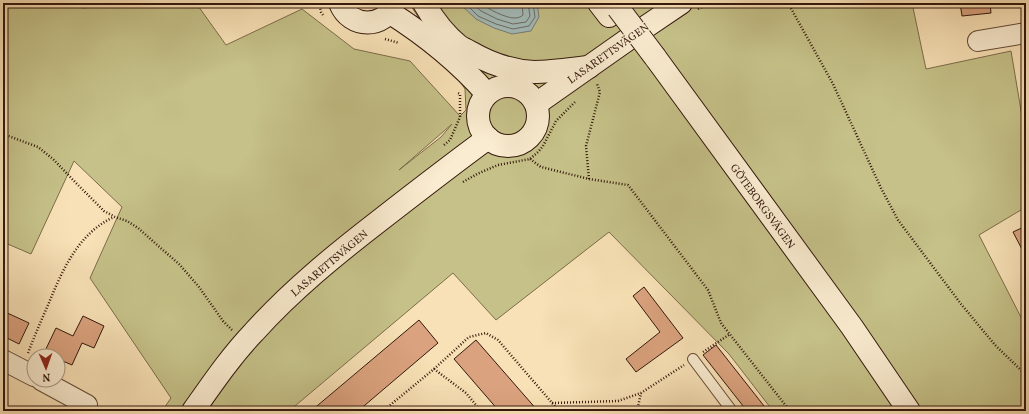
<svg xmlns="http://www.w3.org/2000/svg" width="1029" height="414" font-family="Vollkorn,serif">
	<rect width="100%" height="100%" fill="#f8e1b6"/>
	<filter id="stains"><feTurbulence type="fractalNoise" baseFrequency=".005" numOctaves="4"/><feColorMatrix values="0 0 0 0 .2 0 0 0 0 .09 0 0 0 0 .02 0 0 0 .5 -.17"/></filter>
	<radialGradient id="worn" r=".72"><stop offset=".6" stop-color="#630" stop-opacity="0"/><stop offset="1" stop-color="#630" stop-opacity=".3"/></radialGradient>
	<path fill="#c5c188" stroke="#7c6c4a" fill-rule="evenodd" d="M3,3H36L85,8L104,3H196L226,45L302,9L354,49L410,61L460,116L466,110L465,89L409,3H912L926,69L1011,51L1026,140V207L979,235L1026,327V411H773L729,354L609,232L496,320L453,273L289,411H162L171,398L90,278L122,207L74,161L31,254L3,242ZM452,124L441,137L399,170Z"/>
	<polygon fill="#a2bbb9" stroke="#767a74" points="459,3 537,3 539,17 531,31 512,34 494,28 476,19"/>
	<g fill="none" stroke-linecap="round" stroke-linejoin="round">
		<g stroke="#6b6a63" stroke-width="1">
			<polyline points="465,3 478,16 496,24 513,29 529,26 535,17 533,3"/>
			<polyline points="472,3 481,11 497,19 513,24 526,22 530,16 528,3"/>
			<path d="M481,3C487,9 506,18 514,18C518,18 521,17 523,15L522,3"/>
		</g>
	</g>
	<g fill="#daa27e" stroke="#34180d">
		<polygon points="960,3 990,3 991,13 962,16"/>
		<polygon points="1026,226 1026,257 1013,232"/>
		<polygon points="644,287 683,338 636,372 626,359 660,332 633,296"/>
		<polygon points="3,289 8,292 3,303"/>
		<polygon points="3,311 29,323 19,344 3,336"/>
		<polygon points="83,316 104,326 94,348 82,343 72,365 58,359 58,356 52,356 44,353 56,328 73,336"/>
		<polygon points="419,320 438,343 358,411 311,411"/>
		<polygon points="476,340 538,411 499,411 454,359"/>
		<polygon points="716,345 768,411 747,411 703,355"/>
	</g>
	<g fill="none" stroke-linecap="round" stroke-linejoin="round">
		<g stroke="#654a37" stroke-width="12">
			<polyline id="lane" points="693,359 732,411"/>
		</g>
		<g stroke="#654a37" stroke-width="22">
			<g id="street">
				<polyline points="978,41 1026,33"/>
				<polyline points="3,360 34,376"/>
				<polyline points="41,380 87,405 85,411"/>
			</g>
		</g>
		<g stroke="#34180d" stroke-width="24">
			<g id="secondary">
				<path d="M340,3C350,29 385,29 394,3"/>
				<path d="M424,3C433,19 444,34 459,46C462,48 466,50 470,52C489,63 511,71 534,72C552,72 571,69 589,67"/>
				<polyline points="599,3 609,16"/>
				<path d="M389,12C427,36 458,61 487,94"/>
				<polyline points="655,57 852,327 909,411"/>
				<circle cx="508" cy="116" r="30"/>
				<polyline points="536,104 647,26 681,3"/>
				<path d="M193,411C212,384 231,356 254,332C292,290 335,255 379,221C415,193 451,165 488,138"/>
			</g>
		</g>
		<g stroke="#34180d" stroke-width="2.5" stroke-dasharray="1 2" stroke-linecap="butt">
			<polyline points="319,3 321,12 323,15"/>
			<polyline points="788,3 833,84 881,188 898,220 961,304 995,345 1026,375"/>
			<polyline points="698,9 710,3"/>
			<polyline points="385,39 399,43"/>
			<polyline points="3,134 38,147 53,159 76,183 104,211 115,217 127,221 138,228 180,265 199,287 223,321 232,330"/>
			<polyline points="444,145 450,140 460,117 460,94 458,93"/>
			<polyline points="530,159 541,167 589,179 628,185 708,290 721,323 790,411"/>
			<polyline points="589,179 586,146 600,92 597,84"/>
			<polyline points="463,182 477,174 498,165 530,159 538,152 543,146 556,121 576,101"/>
			<polyline points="703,352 730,334"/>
			<path d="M28,353C34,337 41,321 48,305C62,271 78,233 114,217"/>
			<polyline points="434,369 469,337 486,333 498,340 559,411"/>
			<polyline points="552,403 618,401 641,393 684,365"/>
			<polyline points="383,411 434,369 466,393 481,411"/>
			<polyline points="637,411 641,393"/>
		</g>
		<use href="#lane" stroke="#faecd0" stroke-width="10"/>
		<use href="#street" stroke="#faecd0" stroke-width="20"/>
		<use href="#secondary" stroke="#faecd0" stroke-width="22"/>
		<g stroke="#34180d" stroke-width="24" stroke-linecap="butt">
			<polyline id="secondary-bridge" points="618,8 655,57"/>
		</g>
		<use href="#secondary-bridge" stroke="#faecd0" stroke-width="22"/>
	</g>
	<g text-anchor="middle" stroke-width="3" stroke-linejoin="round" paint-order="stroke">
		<g font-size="11" fill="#34180d" stroke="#faecd0">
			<text transform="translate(608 53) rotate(-35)" y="4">LASARETTSVÄGEN</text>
			<text transform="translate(763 206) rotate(54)" y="4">GÖTEBORGSVÄGEN</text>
			<text transform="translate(329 263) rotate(-40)" y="4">LASARETTSVÄGEN</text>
		</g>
	</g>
	<rect width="1029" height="414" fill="none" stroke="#f8e1b6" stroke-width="16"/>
	<rect x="4" y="4" width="1021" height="406" fill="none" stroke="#34180d" stroke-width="2"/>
	<rect x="8" y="8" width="1013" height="398" fill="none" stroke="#34180d"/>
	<g transform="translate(46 368) rotate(178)"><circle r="19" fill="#faecd0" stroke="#ab9782"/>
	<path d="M0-3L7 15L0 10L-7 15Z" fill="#8f2418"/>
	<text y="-6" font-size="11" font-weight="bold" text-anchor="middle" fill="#34180d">N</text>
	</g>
	<rect width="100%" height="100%" filter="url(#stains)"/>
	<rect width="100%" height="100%" fill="url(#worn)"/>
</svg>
